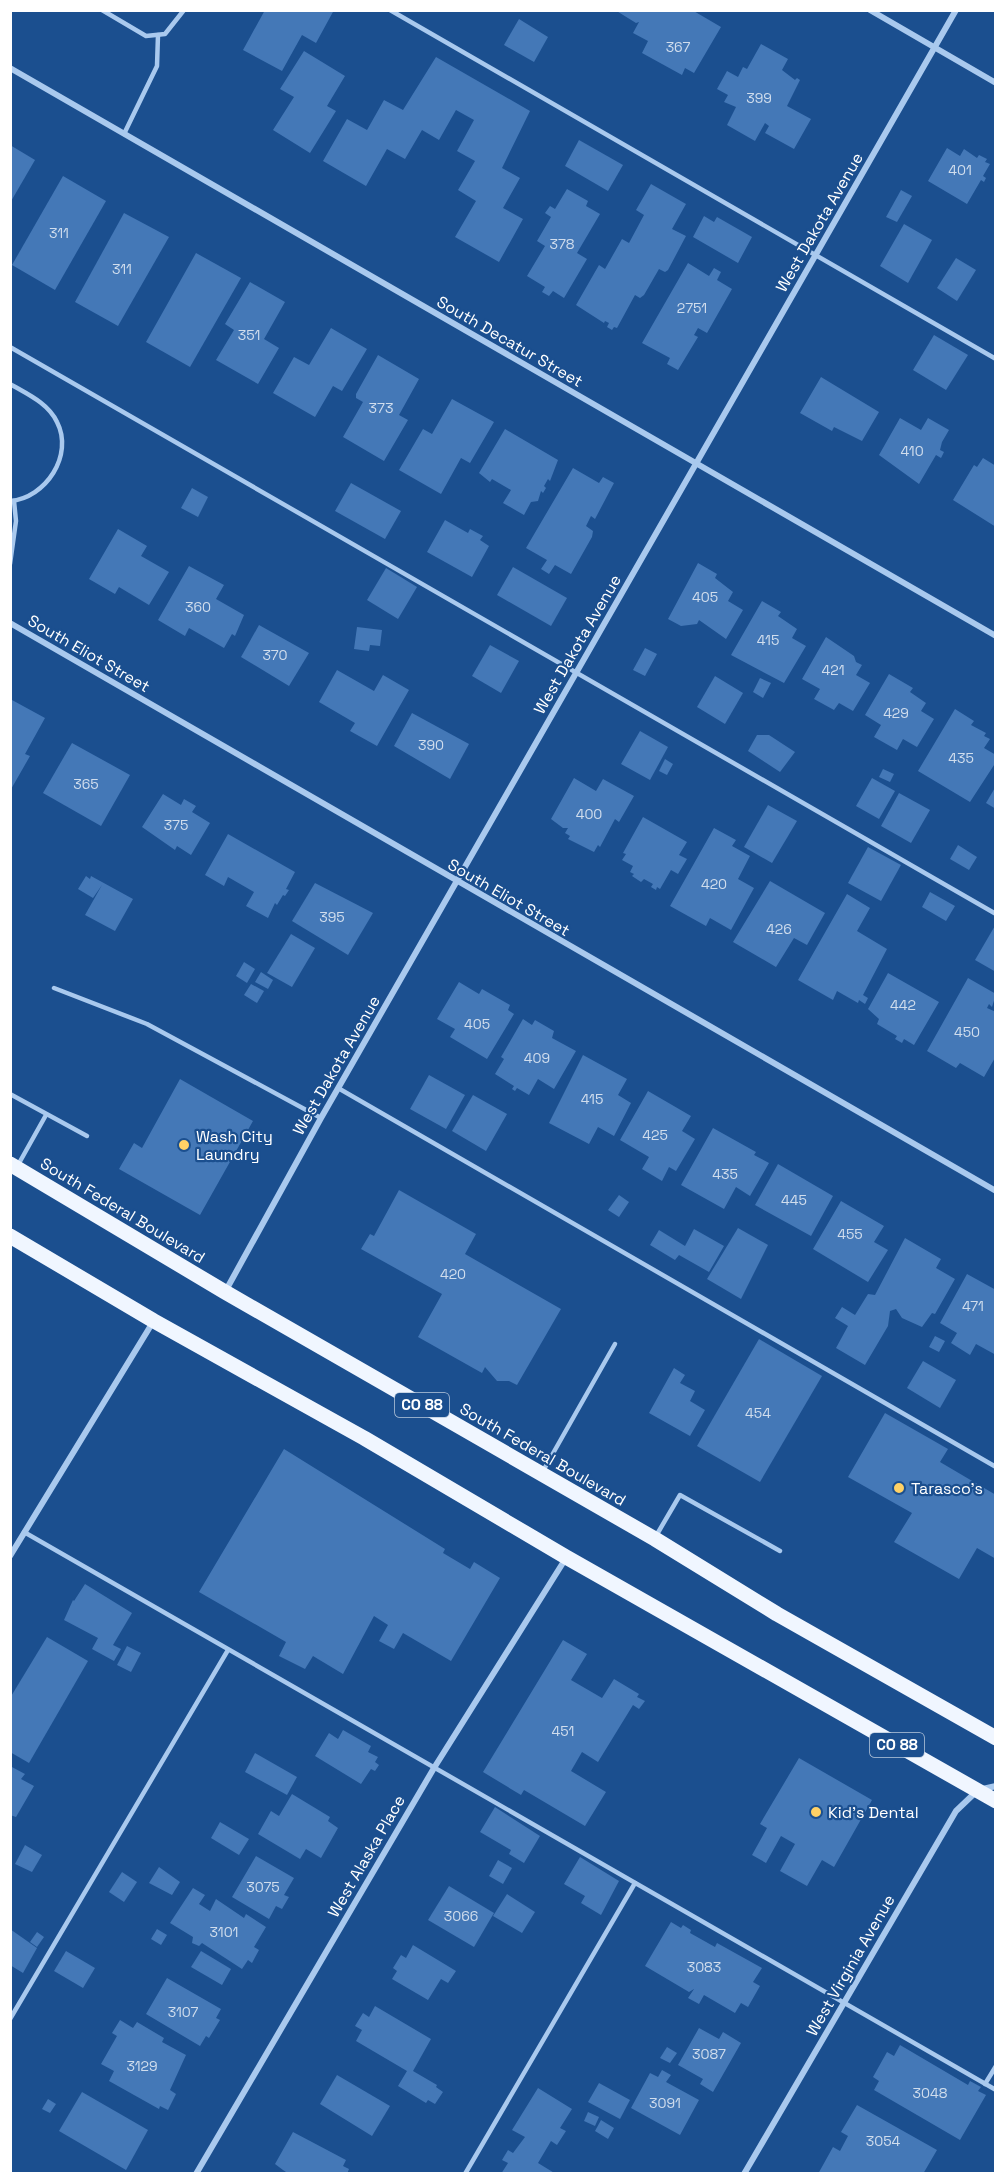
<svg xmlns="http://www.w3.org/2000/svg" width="1006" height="2184" font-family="'Space Grotesk',sans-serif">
	<rect width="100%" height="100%" fill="#1b4f8f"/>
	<g fill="#4478b7">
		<polygon points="265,10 277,11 334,10 316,43 302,35 282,71 243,50"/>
		<polygon points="615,10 692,10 721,27 694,73 685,68 682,75 642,53 648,41 633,33 639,22 636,23"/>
		<polygon points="519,19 548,37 534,62 504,45"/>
		<polygon points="761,44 788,59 782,70 795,80 797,78 800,80 787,106 811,119 794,149 765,133 769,126 765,123 755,141 727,125 736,107 724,102 728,95 717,89 727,71 738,77 743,67 747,69"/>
		<polygon points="304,51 345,76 327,106 336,111 310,153 273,130 294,97 280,89"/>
		<polygon points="436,57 530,111 502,168 520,178 503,208 523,219 499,262 455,237 476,201 458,190 475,161 457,151 474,120 456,110 439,140 422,130 405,159 387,149 366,186 323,161 347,119 367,130 384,100 403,110"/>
		<polygon points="579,140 623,165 608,191 565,166"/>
		<polygon points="10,145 35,160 10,203"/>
		<polygon points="947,148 960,156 964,149 977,158 979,155 987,159 985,162 990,164 983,176 986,178 984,182 981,180 967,204 928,181"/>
		<polygon points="63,176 106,201 55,290 12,265"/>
		<polygon points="651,184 686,204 672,229 686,236 668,270 665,272 659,269 644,295 640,298 635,295 617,328 614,327 612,330 607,327 609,323 605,321 604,323 576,305 599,265 605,269 622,239 629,243 644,215 636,210"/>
		<polygon points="567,189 588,201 586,206 600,214 577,253 587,259 564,298 553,291 549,296 542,292 545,287 527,276 545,246 537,241 551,217 545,213 550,206 555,209"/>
		<polygon points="901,190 912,196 897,222 886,217"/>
		<polygon points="124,213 169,237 118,326 75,302"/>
		<polygon points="704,216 714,222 717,217 752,237 738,263 693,237"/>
		<polygon points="904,224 932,240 908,283 880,266"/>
		<polygon points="196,253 241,278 190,367 146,342"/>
		<polygon points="956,258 976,270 957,301 937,288"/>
		<polygon points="688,263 709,276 714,268 721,272 717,280 732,289 707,333 698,328 694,335 698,337 678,370 667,364 670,358 642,343"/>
		<polygon points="250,282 285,302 264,339 279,348 258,384 216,360 234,330 225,324"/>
		<polygon points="331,328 367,349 342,391 333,386 315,417 273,393 294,357 309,365"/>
		<polygon points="934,335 968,355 946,390 913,370"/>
		<polygon points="378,355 419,379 399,415 408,420 384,461 343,437 363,402 356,398 356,394"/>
		<polygon points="821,377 879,412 862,441 834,427 832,431 800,413"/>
		<polygon points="452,399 494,422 470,463 461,458 441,494 399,470 423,429 432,434"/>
		<polygon points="900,418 921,430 928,418 949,430 942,442 940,450 944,452 941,458 936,455 919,484 879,455"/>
		<polygon points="505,429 558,460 550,481 548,479 544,486 546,488 543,493 541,491 538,501 531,502 524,515 503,503 511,490 492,479 490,482 479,473"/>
		<polygon points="983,458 996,466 996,527 953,500 974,465 977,467"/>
		<polygon points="573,468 599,483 603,477 614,483 595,519 591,516 586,526 593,531 592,537 571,574 555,565 549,574 541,569 547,560 526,548"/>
		<polygon points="351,483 401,511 385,539 335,511"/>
		<polygon points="192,488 208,497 198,517 181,508"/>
		<polygon points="445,520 468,533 470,529 483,536 480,540 489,546 472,577 427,552"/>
		<polygon points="118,529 147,546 141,556 169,572 149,605 119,587 115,594 89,579"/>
		<polygon points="698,563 717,574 715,578 733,592 728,601 743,610 726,639 699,620 697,624 681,626 668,619"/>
		<polygon points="189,566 224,585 216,599 244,615 235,636 232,634 224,648 189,628 185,636 158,620"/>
		<polygon points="513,567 567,598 551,626 497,595"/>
		<polygon points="386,568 417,587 398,619 367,600"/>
		<polygon points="762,601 781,612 778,616 797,629 792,638 806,646 784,683 731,655"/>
		<polygon points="259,625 309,653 289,686 241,657"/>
		<polygon points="357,627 382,630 380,646 370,645 369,651 354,649"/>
		<polygon points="826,637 854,656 856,662 862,665 856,675 870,683 853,711 839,703 834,710 814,699 820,689 802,679"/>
		<polygon points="490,645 519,661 501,693 472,676"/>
		<polygon points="645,648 657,654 645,676 633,670"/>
		<polygon points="337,670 374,691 383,675 409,690 377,746 350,731 355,723 319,702"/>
		<polygon points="889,674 913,688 910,692 926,703 921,711 934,719 917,747 903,739 897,750 874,737 881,725 865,715"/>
		<polygon points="715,676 743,693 725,724 697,707"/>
		<polygon points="760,678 771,683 763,698 753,692"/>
		<polygon points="12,700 45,718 25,754 30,756 10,791"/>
		<polygon points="955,709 974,721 971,725 986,733 984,736 990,739 984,748 996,755 996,762 970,802 918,771"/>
		<polygon points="412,713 469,744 450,779 394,746"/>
		<polygon points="640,731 668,747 650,780 621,764"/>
		<polygon points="757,735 769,735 795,752 780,772 748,751"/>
		<polygon points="72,743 130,775 101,826 43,793"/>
		<polygon points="665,759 673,764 667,775 659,771"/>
		<polygon points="883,769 894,774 890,782 879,777"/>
		<polygon points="574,778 596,791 603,779 634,796 619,822 615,819 600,847 598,845 594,852 568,839 570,836 565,833 568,828 563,828 551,819"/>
		<polygon points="872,778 895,791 879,819 856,806"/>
		<polygon points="996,786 996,809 986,803"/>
		<polygon points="899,793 930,810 911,843 881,826"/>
		<polygon points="163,794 181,805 184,799 196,806 192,812 210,823 191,855 177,846 175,850 142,827"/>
		<polygon points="768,805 797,821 772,863 744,847"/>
		<polygon points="643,817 687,842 679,855 687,859 678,874 671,870 660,889 657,887 656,890 651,887 653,884 644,879 641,882 632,876 634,874 630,872 633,866 622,860 626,854 623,853"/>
		<polygon points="714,828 736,840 732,846 750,856 738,879 754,888 731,930 710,918 706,926 670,906"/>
		<polygon points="228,834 295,872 286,889 289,890 285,896 283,895 277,905 275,903 268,918 246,906 254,892 228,877 224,886 205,875"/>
		<polygon points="958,845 977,857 969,870 950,859"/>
		<polygon points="868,847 901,865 881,901 848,883"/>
		<polygon points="86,876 90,879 91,876 133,899 115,931 85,915 102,885 93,898 78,889"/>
		<polygon points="770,881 825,913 807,945 794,938 776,967 733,942"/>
		<polygon points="315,883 373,913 348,955 292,921"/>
		<polygon points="930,892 955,906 946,921 922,907"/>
		<polygon points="847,894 870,908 857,931 887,949 863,995 868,998 865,1004 859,1000 858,1003 837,991 833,1000 798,980"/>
		<polygon points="996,924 996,972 975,960"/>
		<polygon points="291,934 315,948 292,987 267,973"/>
		<polygon points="244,962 255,969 247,983 236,976"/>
		<polygon points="261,972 273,980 268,989 255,982"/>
		<polygon points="888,973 939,1002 914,1045 904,1039 902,1043 895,1039 897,1036 877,1024 879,1019 868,1009"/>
		<polygon points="968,978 996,994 992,1007 989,1004 987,1008 996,1012 996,1056 984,1077 960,1063 956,1068 927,1051"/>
		<polygon points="459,982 479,994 482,989 510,1005 508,1010 514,1014 487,1059 450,1037 455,1029 437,1019"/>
		<polygon points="251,984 264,991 257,1003 244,995"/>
		<polygon points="523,1019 532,1025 535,1020 554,1031 552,1038 576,1051 554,1089 538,1079 529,1095 517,1088 515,1091 512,1089 514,1086 495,1074 504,1059 501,1057"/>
		<polygon points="583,1055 627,1079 618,1095 631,1103 614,1136 598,1127 589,1144 549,1123"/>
		<polygon points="429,1075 465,1095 446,1129 410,1109"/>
		<polygon points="180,1079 253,1121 200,1215 119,1169 134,1143 142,1148"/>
		<polygon points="648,1091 691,1116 682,1131 695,1139 676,1171 669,1167 662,1181 642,1169 649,1157 620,1140"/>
		<polygon points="473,1095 507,1114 486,1151 452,1131"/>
		<polygon points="713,1128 756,1152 754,1155 769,1163 750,1196 736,1187 724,1209 681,1185"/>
		<polygon points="778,1164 833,1196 811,1236 755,1205"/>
		<polygon points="399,1190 476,1234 465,1254 561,1309 517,1385 509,1381 497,1381 485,1367 482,1373 418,1337 442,1294 361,1249 370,1234 374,1236"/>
		<polygon points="619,1195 629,1202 619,1217 608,1210"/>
		<polygon points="841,1201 884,1226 874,1242 888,1250 868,1282 813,1249"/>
		<polygon points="738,1228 768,1245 741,1299 707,1279"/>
		<polygon points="694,1229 724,1246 709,1272 679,1255 675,1260 650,1245 659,1230 685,1246"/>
		<polygon points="905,1238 941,1259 936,1268 955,1279 935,1314 932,1313 922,1327 902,1318 896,1309 890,1311 888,1326 865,1365 836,1348 848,1326 835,1318 842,1307 855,1315 868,1294 875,1295"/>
		<polygon points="967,1274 996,1290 996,1355 976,1344 970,1355 951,1343 957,1333 940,1323"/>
		<polygon points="935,1336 945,1341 939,1352 929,1347"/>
		<polygon points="759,1339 822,1376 760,1482 697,1446"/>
		<polygon points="923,1361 956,1380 940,1408 907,1388"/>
		<polygon points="674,1368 685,1375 680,1383 695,1391 690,1401 705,1410 690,1436 649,1413"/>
		<polygon points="885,1413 948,1449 940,1462 996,1495 996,1559 977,1548 959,1579 894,1542 912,1513 848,1477"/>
		<polygon points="284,1449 445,1549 443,1553 470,1569 474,1562 500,1578 451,1661 403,1633 394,1649 379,1641 388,1625 374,1616 343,1674 313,1656 305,1669 279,1656 286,1642 199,1592"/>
		<polygon points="85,1584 132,1613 113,1645 121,1649 114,1661 92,1649 98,1638 64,1620 73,1600 74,1601"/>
		<polygon points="47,1637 88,1661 29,1763 10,1752 10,1698"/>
		<polygon points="563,1640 587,1654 571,1680 602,1698 614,1679 639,1694 637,1697 645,1701 639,1709 633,1705 598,1762 582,1752 571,1771 606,1792 585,1826 524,1790 521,1795 483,1772"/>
		<polygon points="127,1646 141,1653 131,1672 117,1665"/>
		<polygon points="343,1730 371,1746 368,1752 378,1757 375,1762 379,1765 375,1771 371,1769 361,1784 315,1756 329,1733 338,1739"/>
		<polygon points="255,1753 297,1777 287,1795 245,1772"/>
		<polygon points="799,1758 872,1800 834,1867 822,1860 807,1886 780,1871 795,1844 781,1836 766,1863 752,1855 767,1828 760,1824"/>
		<polygon points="10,1766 25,1774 21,1779 34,1786 16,1817 10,1815"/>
		<polygon points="292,1794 330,1817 328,1821 338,1828 321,1858 306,1849 300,1859 258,1834 271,1811 279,1816"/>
		<polygon points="495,1807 540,1836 524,1863 509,1854 511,1850 480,1832"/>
		<polygon points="220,1822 249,1839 239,1855 211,1838"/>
		<polygon points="25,1845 42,1855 32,1872 15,1864"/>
		<polygon points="256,1856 294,1878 284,1895 289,1897 282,1909 276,1906 269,1919 232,1897"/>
		<polygon points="580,1857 619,1881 601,1915 581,1903 585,1896 564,1884"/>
		<polygon points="498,1860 512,1868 503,1884 489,1876"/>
		<polygon points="159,1867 180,1882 172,1895 149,1883"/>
		<polygon points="122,1872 137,1882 124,1902 109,1892"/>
		<polygon points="449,1886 494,1913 474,1947 428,1920"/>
		<polygon points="193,1888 205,1895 199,1904 210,1911 216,1899 244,1918 246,1914 266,1927 254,1947 259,1950 252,1963 248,1960 242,1969 202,1943 199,1946 192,1943 193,1937 170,1923"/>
		<polygon points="507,1894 535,1912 522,1933 493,1916"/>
		<polygon points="671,1922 681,1928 683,1925 691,1930 690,1933 715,1947 717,1943 762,1968 753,1982 760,1986 748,2007 741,2003 735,2013 704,1995 699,2004 688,1998 694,1989 689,1992 645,1966"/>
		<polygon points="10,1929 37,1948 23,1973 10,1965"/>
		<polygon points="157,1929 167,1935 161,1945 151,1939"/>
		<polygon points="37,1932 44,1937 37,1947 30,1942"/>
		<polygon points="413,1945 456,1971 448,1983 441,1979 428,2000 392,1979 397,1971 393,1968 401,1955 406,1958"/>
		<polygon points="66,1951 95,1968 83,1988 54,1971"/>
		<polygon points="201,1951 231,1969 222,1985 191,1967"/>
		<polygon points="167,1978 221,2009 216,2018 220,2020 209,2038 206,2036 200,2046 146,2014"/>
		<polygon points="375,2006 431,2039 413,2071 437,2085 436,2087 443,2092 435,2104 428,2100 426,2103 398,2086 407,2071 356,2041 362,2030 355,2026 363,2013 369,2017"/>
		<polygon points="120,2020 133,2028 137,2022 164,2038 162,2042 186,2055 170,2090 176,2094 168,2110 160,2106 159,2109 109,2081 114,2071 101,2064 117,2036 112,2033"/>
		<polygon points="699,2028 719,2039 723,2032 741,2043 713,2092 700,2084 703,2079 678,2065"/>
		<polygon points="900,2045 968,2085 970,2081 981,2087 978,2091 986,2095 960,2140 874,2090 879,2081 873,2077 887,2052 894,2056"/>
		<polygon points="667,2047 677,2053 670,2063 660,2058"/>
		<polygon points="662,2070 671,2075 666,2082 699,2100 680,2135 631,2108 650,2073 658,2077"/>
		<polygon points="337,2075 390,2106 372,2136 320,2104"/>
		<polygon points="599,2083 630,2100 620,2119 588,2102"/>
		<polygon points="538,2088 572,2109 560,2128 566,2131 557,2145 551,2141 538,2163 556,2174 501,2174 508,2163 502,2160 508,2150 513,2153 525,2137 512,2130"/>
		<polygon points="82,2092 148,2130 126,2170 59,2131"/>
		<polygon points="48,2099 56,2104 50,2113 42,2109"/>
		<polygon points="857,2105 937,2150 923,2174 818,2174 833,2147 840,2151 848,2136 841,2132"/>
		<polygon points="588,2112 599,2117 595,2126 584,2121"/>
		<polygon points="601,2120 614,2128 608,2139 595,2131"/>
		<polygon points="293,2132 346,2160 343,2166 349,2169 347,2174 289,2174 283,2170 275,2164"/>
	</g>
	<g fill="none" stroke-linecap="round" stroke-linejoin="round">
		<g stroke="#a9c9ee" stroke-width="4.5">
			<polyline points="102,10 146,36 165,34 184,10"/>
			<polyline points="390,10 996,359"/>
			<polyline points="124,134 157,66 158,35"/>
			<polyline points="10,347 996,914"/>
			<path d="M10,384C27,394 48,403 57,422C74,455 46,498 10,501"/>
			<polyline points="10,564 16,521 14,501"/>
			<polyline points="54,988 147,1024 321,1118"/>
			<polyline points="338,1088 996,1467"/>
			<polyline points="10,1094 87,1136"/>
			<polyline points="18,1165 46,1115"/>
			<polyline points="543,1471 615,1344"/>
			<polyline points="24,1532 996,2090"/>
			<polyline points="656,1536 680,1495 780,1551"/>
			<polyline points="10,2019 228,1650"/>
			<polyline points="985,2084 996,2066"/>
			<polyline points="465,2174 635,1883"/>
		</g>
		<g stroke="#a9c9ee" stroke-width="6">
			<polyline points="870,10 996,83"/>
			<polyline points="10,68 996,636"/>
			<polyline points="10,623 996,1191"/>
			<polyline points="225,1292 321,1118 956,10"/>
			<polyline points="10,1556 153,1322"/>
			<polyline points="196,2174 434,1768 566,1558"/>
			<polyline points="744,2174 956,1811 978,1790 996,1786"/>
		</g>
		<g stroke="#f0f6ff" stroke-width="15">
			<polyline points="10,1164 225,1292 655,1539 777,1614 996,1738"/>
			<polyline points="10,1236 154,1321 364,1438 566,1557 996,1801"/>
		</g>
	</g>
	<g fill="#ffd166" stroke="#1b4f8f" stroke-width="2">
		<circle cx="184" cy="1145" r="6"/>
		<circle cx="899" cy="1488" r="6"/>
		<circle cx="816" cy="1812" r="6"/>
	</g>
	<g text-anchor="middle" stroke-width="4.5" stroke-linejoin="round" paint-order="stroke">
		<g font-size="14" fill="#d0dded">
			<text x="678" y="52">367</text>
			<text x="759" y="103">399</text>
			<text x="960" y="175">401</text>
			<text x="59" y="238">311</text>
			<text x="562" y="249">378</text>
			<text x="122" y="274">311</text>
			<text x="692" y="313">2751</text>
			<text x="249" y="340">351</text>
			<text x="381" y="413">373</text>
			<text x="912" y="456">410</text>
			<text x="705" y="602">405</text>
			<text x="198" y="612">360</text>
			<text x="768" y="645">415</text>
			<text x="275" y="660">370</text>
			<text x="833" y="675">421</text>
			<text x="896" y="718">429</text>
			<text x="431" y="750">390</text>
			<text x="961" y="763">435</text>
			<text x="86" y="789">365</text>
			<text x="589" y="819">400</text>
			<text x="176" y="830">375</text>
			<text x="714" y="889">420</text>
			<text x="332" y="922">395</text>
			<text x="779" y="934">426</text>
			<text x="903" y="1010">442</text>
			<text x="477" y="1029">405</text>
			<text x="967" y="1037">450</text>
			<text x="537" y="1063">409</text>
			<text x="592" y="1104">415</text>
			<text x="655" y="1140">425</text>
			<text x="725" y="1179">435</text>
			<text x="794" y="1205">445</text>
			<text x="850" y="1239">455</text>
			<text x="453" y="1279">420</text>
			<text x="973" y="1311">471</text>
			<text x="758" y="1418">454</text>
			<text x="563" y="1736">451</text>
			<text x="263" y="1892">3075</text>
			<text x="461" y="1921">3066</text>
			<text x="224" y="1937">3101</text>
			<text x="704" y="1972">3083</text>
			<text x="183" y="2017">3107</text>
			<text x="709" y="2059">3087</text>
			<text x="142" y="2071">3129</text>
			<text x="930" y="2098">3048</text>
			<text x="665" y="2108">3091</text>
			<text x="883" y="2146">3054</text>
		</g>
		<g fill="#1b4f8f" stroke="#bbcadd" stroke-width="1.5">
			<rect x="395" y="1393" width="54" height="24" rx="4.5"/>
			<rect x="870" y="1733" width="54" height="24" rx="4.5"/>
		</g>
		<g font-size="15" font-weight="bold" fill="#fff">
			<text x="422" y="1410">CO 88</text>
			<text x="897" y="1750">CO 88</text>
		</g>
		<g font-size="16" fill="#fff" stroke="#1b4f8f">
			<text transform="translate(819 222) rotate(-60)" y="6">West Dakota Avenue</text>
			<text transform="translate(510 341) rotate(30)" y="6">South Decatur Street</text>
			<text transform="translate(577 644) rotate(-60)" y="6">West Dakota Avenue</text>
			<text transform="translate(89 653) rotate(30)" y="6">South Eliot Street</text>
			<text transform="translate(509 897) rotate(30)" y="6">South Eliot Street</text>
			<text transform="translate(336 1065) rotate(-60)" y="6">West Dakota Avenue</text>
			<text transform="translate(123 1210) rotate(31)" y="6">South Federal Boulevard</text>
			<text transform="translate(543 1454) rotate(30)" y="6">South Federal Boulevard</text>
			<text transform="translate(366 1856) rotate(-60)" y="6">West Alaska Place</text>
			<text transform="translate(850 1965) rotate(-60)" y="6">West Virginia Avenue</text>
		</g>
		<g font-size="16" fill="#fff" stroke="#1b4f8f" text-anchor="start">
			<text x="196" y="1142">Wash City<tspan x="196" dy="18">Laundry</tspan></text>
			<text x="911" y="1494">Tarasco's</text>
			<text x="828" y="1818">Kid's Dental</text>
		</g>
	</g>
	<rect width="1006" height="2184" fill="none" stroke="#ffffff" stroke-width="24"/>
</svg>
